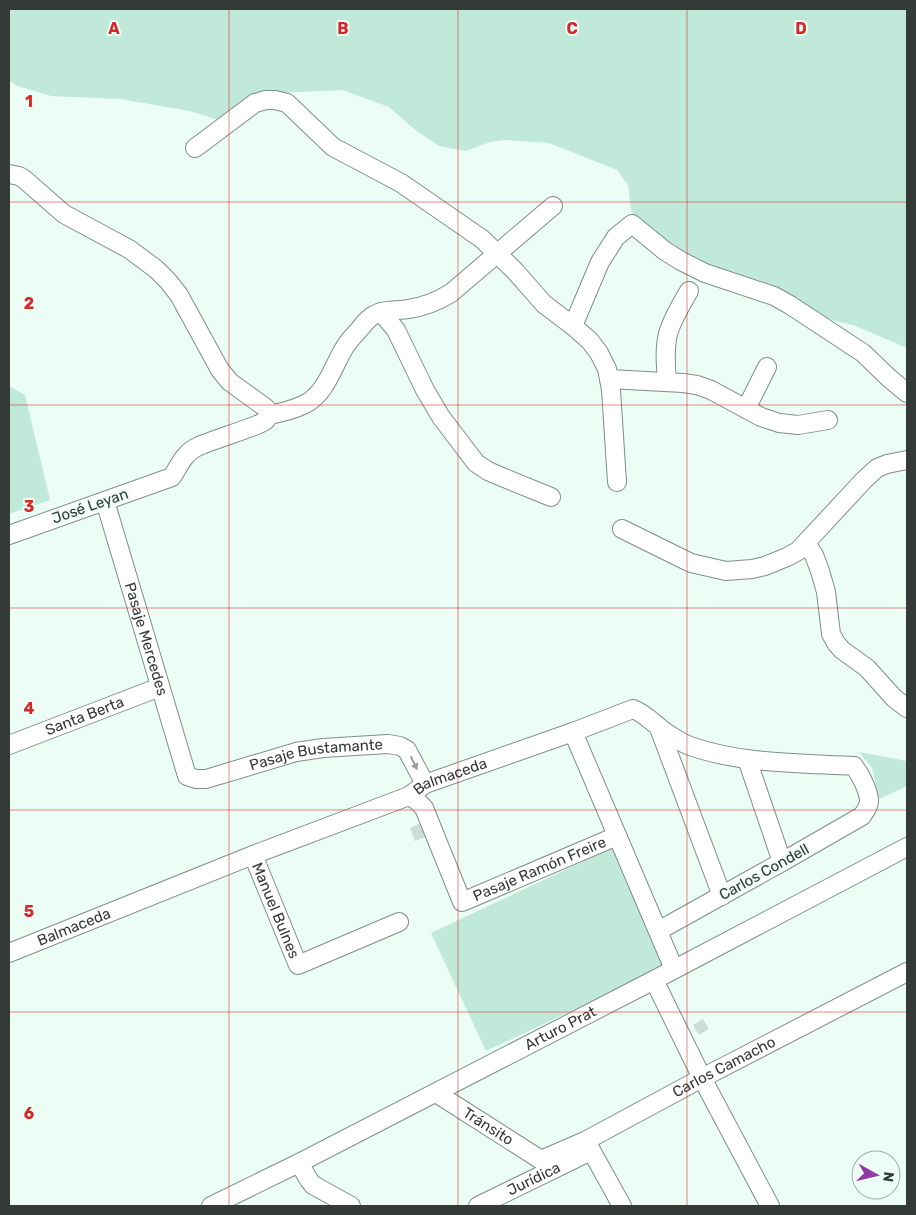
<svg xmlns="http://www.w3.org/2000/svg" width="916" height="1215" font-family="Rubik,sans-serif">
	<rect width="100%" height="100%" fill="#ecfdf6"/>
	<g fill="#c1e9d9">
		<polygon points="9,9 907,9 907,348 853,325 822,318 644,235 632,215 628,185 617,170 549,143 503,140 490,142 466,151 439,146 414,129 389,107 342,90 279,93 218,120 190,111 120,99 51,96 18,86 9,81"/>
		<polygon points="9,386 25,395 50,500 9,514"/>
		<polygon points="859,752 907,761 907,786 879,799 872,768"/>
		<polygon points="614,847 669,965 486,1051 431,933"/>
	</g>
	<g fill="#ccddd6">
		<polygon points="423,822 428,836 415,841 410,828"/>
		<polygon points="703,1019 709,1029 699,1035 693,1025"/>
	</g>
	<g fill="none" stroke-linecap="round" stroke-linejoin="round">
		<g stroke="#7f8e88" stroke-width="20">
			<g id="minor">
				<polyline points="195,148 255,103 266,100 275,100 287,103 333,147 401,183 482,239 515,271 544,304 573,326 590,341 599,353 607,369 609,379 611,390 617,482"/>
				<path d="M9,174L19,176L24,179L64,214L129,249L156,269L168,281L179,295L220,370L230,382L266,408C268,412 269,416 266,420C263,425 208,441 197,447C184,453 179,466 172,477L9,535"/>
				<polyline points="381,312 396,330 425,390 441,417 476,463 488,471 502,477 551,497"/>
				<polyline points="573,326 600,262 616,237 632,224 665,251 681,261 705,273 774,296 790,305 863,353 889,378 907,393"/>
				<polyline points="609,379 683,383 697,385 711,390 761,417 779,423 798,425 828,420"/>
				<path d="M667,382C666,367 664,350 668,334C672,319 681,305 689,291"/>
				<polyline points="746,409 767,367"/>
				<path d="M268,415C280,413 293,410 305,404C324,395 332,370 342,352C346,344 352,337 358,331C363,325 368,318 374,315C384,309 398,311 408,309C424,307 438,301 451,293L553,206"/>
				<path id="s1" d="M105,501L187,776L196,779H206L296,752L323,748L388,744L400,746L407,750L425,784"/>
				<polyline points="622,529 691,563 726,571 752,569 765,566 787,557 798,551 864,480 877,468 887,464 907,460"/>
				<polyline points="806,543 814,555 820,571 826,592 831,634 836,643 842,650 867,668 894,698 907,708"/>
				<polyline points="659,728 722,896"/>
				<polyline points="573,732 674,969"/>
				<path id="s2" d="M9,745L160,687"/>
				<polyline points="747,759 782,862"/>
				<path id="s3" d="M409,796L416,800L424,808L462,902L617,836"/>
				<path id="s4" d="M253,855L298,965L399,922"/>
				<path id="s5" d="M9,953L253,855L409,796L425,784L573,732L633,709C645,714 648,719 658,726C664,732 682,743 690,746C741,764 801,763 854,766C860,774 869,791 869,801C869,807 865,811 862,816L782,862L658,931"/>
				<polyline points="654,980 702,1078 770,1206"/>
				<path id="s6" d="M436,1093L541,1160L585,1141L702,1078L907,972"/>
				<polyline points="586,1141 622,1206"/>
				<polyline points="299,1163 309,1180 313,1185 351,1206"/>
				<path id="s7" d="M211,1206L299,1163L654,980L907,847"/>
				<path id="s8" d="M478,1206L591,1151"/>
			</g>
		</g>
		<use href="#minor" stroke="#fff" stroke-width="18"/>
	</g>
	<defs><path id="oneway-solid" d="M-6-.8H1V-3.2L6.5 0L1 3.2V.8H-6Z" transform="scale(1.25)"/></defs>
	<use fill="#9a9c9c" href="#oneway-solid" transform="translate(414 763) rotate(64)"/>
	<path fill="none" stroke="#d62828" stroke-width="1" stroke-opacity="0.55" d="M229,9V1206M458,9V1206M687,9V1206M9,202H907M9,405H907M9,608H907M9,810H907M9,1012H907"/>
	<g text-anchor="middle" stroke-width="4" stroke-linejoin="round" paint-order="stroke">
		<g font-size="15" fill="#343a38" stroke="#ecfdf6">
			<text transform="translate(90 506) rotate(-19)" y="5">José Leyan</text>
			<text dy="5" stroke="none"><textPath href="#s1" startOffset="144">Pasaje Mercedes</textPath></text>
			<text dy="5" stroke="none"><textPath href="#s2" startOffset="81">Santa Berta</textPath></text>
			<text dy="5" stroke="none"><textPath href="#s1" startOffset="420">Pasaje Bustamante</textPath></text>
			<text dy="5" stroke="none"><textPath href="#s5" startOffset="476">Balmaceda</textPath></text>
			<text dy="5" stroke="none"><textPath href="#s3" startOffset="205">Pasaje Ramón Freire</textPath></text>
			<text transform="translate(764 872) rotate(-29)" y="5">Carlos Condell</text>
			<text dy="5" stroke="none"><textPath href="#s4" startOffset="60">Manuel Bulnes</textPath></text>
			<text dy="5" stroke="none"><textPath href="#s5" startOffset="70">Balmaceda</textPath></text>
			<text dy="5" stroke="none"><textPath href="#s7" startOffset="392">Arturo Prat</textPath></text>
			<text dy="5" stroke="none"><textPath href="#s6" startOffset="330">Carlos Camacho</textPath></text>
			<text dy="5" stroke="none"><textPath href="#s6" startOffset="62">Tránsito</textPath></text>
			<text dy="5" stroke="none"><textPath href="#s8" startOffset="62">Jurídica</textPath></text>
		</g>
	</g>
	<g font-size="16" text-anchor="middle" font-weight="bold" fill="#d62828" stroke="#ecfdf6" stroke-width="4" stroke-linejoin="round" paint-order="stroke">
		<text x="114" y="34">A</text>
		<text x="343" y="34">B</text>
		<text x="572" y="34">C</text>
		<text x="801" y="34">D</text>
		<text x="29" y="107">1</text>
		<text x="29" y="309">2</text>
		<text x="29" y="512">3</text>
		<text x="29" y="714">4</text>
		<text x="29" y="917">5</text>
		<text x="29" y="1119">6</text>
	</g>
	<rect width="916" height="1215" fill="none" stroke="#343a38" stroke-width="20"/>
	<g transform="translate(876 1175) rotate(98)"><circle r="24" fill="#ecfdf6" stroke="#a2afaa"/>
	<path d="M0-4L9 19L0 12L-9 19Z" fill="#923aa7"/>
	<text y="-8" font-size="14" font-weight="bold" text-anchor="middle" fill="#343a38">N</text>
	</g>
</svg>
